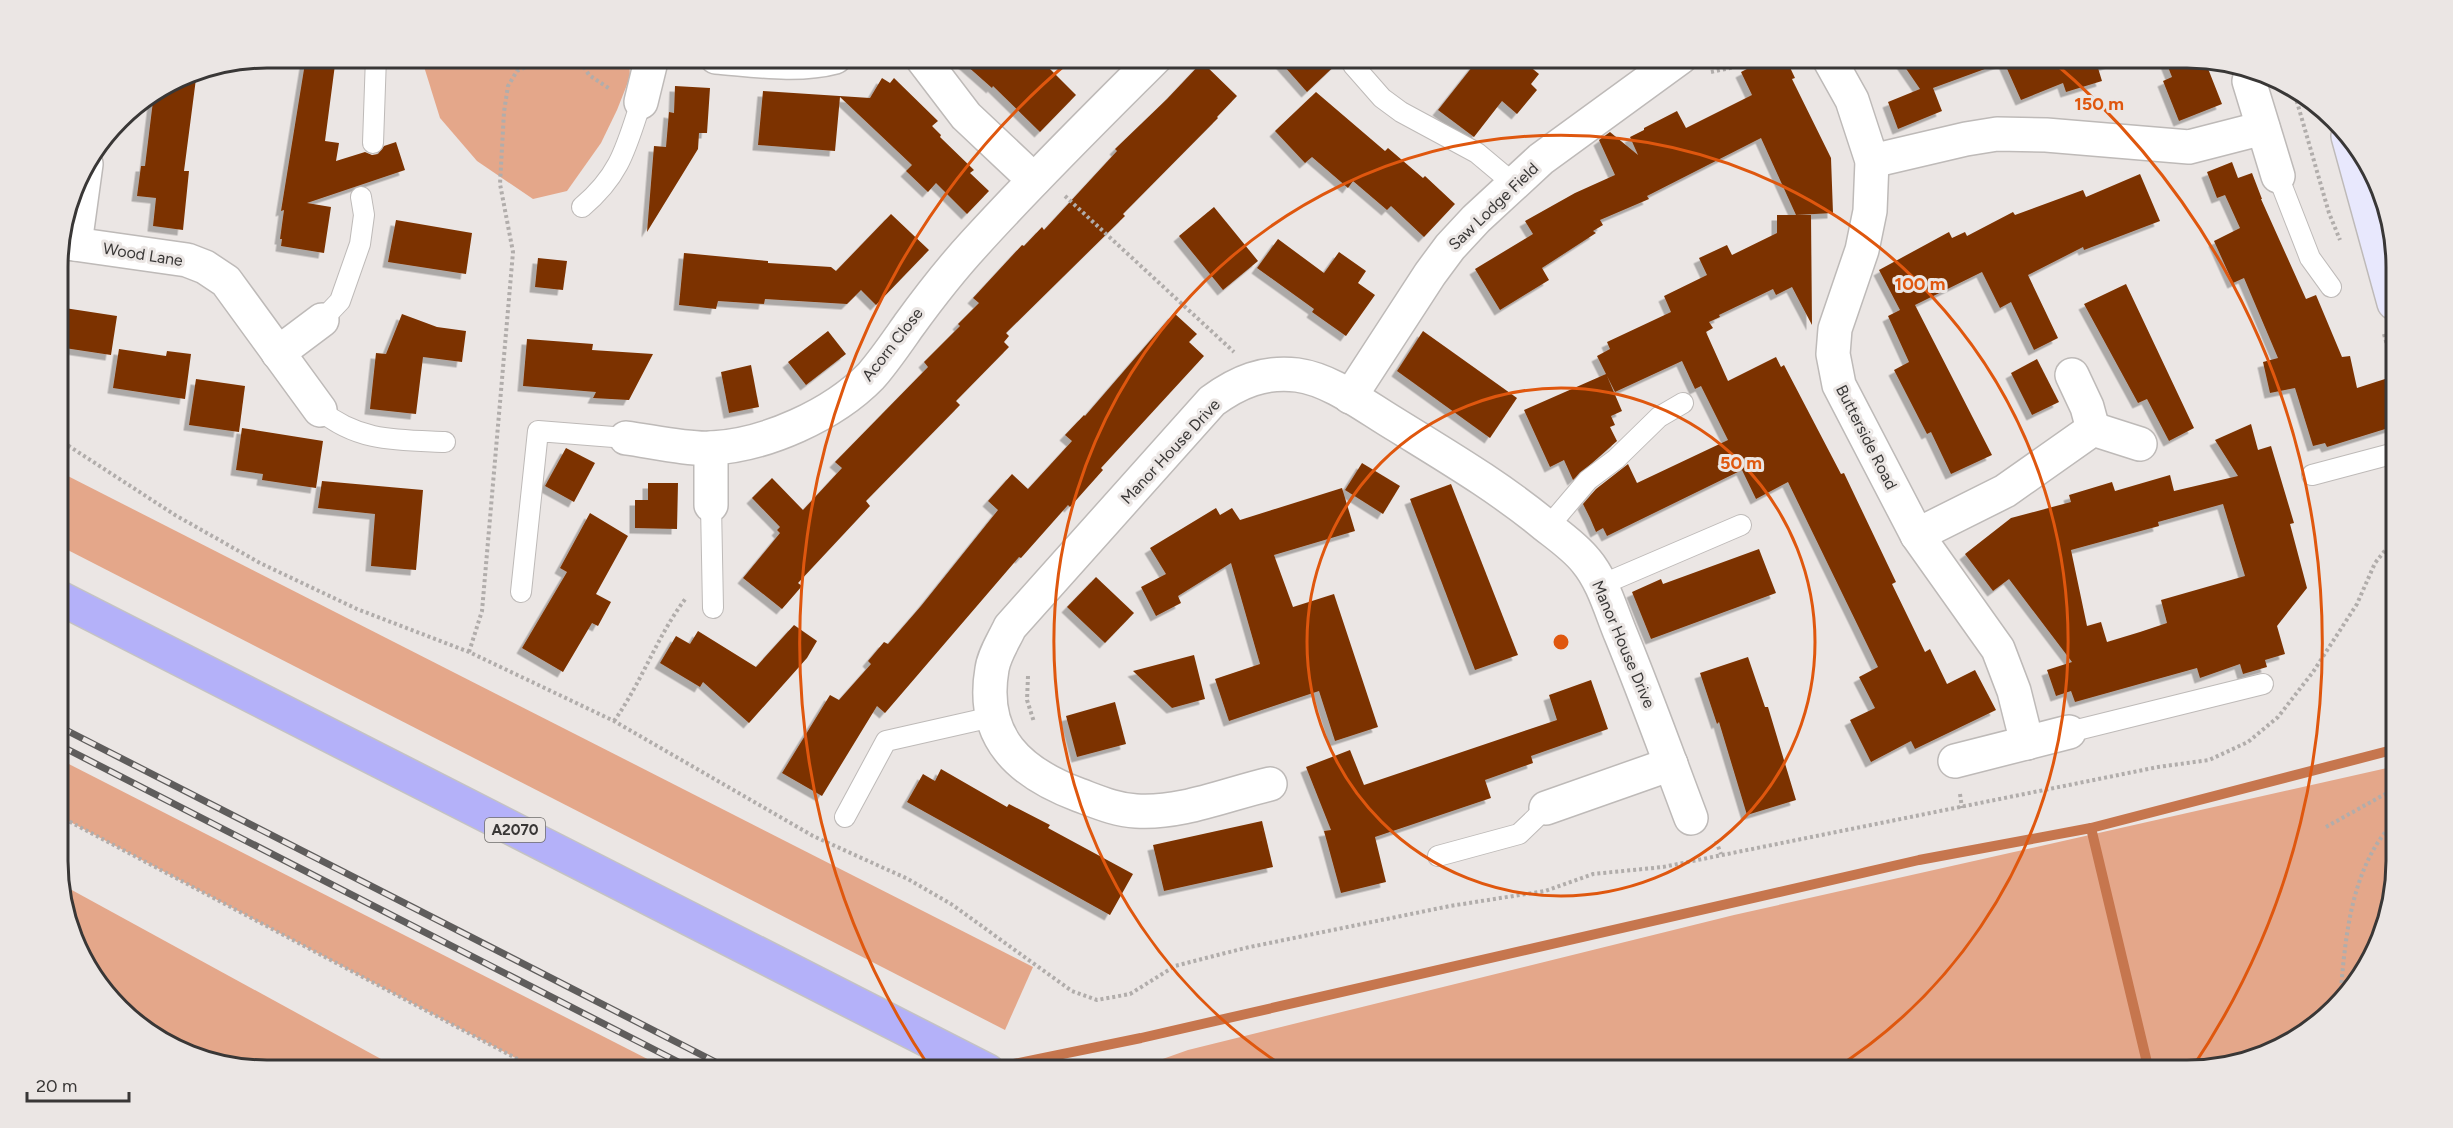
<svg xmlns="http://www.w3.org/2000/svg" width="2453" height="1128" font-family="Figtree,sans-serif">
	<defs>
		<filter id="shadow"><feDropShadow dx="-5.5" dy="5.5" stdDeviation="0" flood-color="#0004"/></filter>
	</defs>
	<rect width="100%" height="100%" fill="#ebe6e4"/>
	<g fill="#e4a78a">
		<polygon points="421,57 629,57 630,77 617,110 601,143 567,191 533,199 477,161 440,118"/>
		<polygon points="58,471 1033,967 1005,1030 58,545"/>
		<polygon points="59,759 671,1071 540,1071 59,816"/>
		<polygon points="2396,766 2396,862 2380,942 2353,989 2303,1036 2200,1071 1129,1071 1188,1050 1734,915"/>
		<polygon points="59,883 403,1071 266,1071 186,1055 100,989 59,890"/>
	</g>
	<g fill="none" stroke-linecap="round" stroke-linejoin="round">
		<g stroke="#c6764e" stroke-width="10">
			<polyline points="2091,828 2149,1071"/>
			<polyline points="989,1069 1141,1038 1919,860 2091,828 2396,749"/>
		</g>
	</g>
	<g fill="#7c3303" fill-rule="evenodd" filter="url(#shadow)">
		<polygon points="306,57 336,57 325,141 339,143 336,161 365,152 372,155 378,154 384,146 396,142 405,170 307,203 331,207 324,253 281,246 282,239 280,239 284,210 281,211"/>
		<polygon points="957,57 1038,57 1076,95 1040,132 993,86 992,88"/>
		<polygon points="1276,57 1344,57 1307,92"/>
		<polygon points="1480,57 1518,57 1539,74 1531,84 1537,90 1517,114 1502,101 1474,137 1438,110"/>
		<polygon points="1770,57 1785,57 1795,78 1792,79 1831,158 1833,213 1796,215 1761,138 1647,196 1649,199 1600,220 1603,225 1593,231 1596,233 1542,268 1549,280 1500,310 1475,269 1533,234 1525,221 1575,193 1615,175 1599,140 1610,132 1638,155 1630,137 1644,130 1644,128 1677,111 1686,128 1752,95 1741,72"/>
		<polygon points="1898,57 2123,57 2124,58 2098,68 2102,81 2066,92 2063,83 2021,100 2004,62 1933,88 1942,111 1898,129 1888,102 1920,89"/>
		<polygon points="2164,57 2187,57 2205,61 2222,104 2179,121 2163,81 2172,77"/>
		<polygon points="1202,62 1237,96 1217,117 1218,118 1123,214 1125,216 1006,333 1009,336 1004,342 1009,347 956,401 960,405 866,501 870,506 798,583 802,586 782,609 743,578 780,533 777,530 780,527 752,498 772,478 803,510 842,468 835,462 928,367 924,362 960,326 958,324 979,303 973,298 1022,245 1024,246 1042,227 1044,230 1117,151 1115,149 1167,99"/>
		<polygon points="197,71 184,171 189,171 183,230 153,226 156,198 137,196 141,166 145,166 154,93 186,73"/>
		<polygon points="882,78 890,83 894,78 938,121 932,126 941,135 940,137 974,170 970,173 989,191 967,214 936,183 928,192 906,171 912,165 840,97 835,151 758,145 763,91 870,98"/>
		<polygon points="675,86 710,88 707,133 699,133 698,149 647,232 654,146 666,147 669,112 674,113"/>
		<polygon points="1316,92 1385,151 1388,148 1423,178 1425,176 1455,204 1424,237 1391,206 1387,210 1353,181 1348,188 1312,157 1305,163 1275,131"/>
		<polygon points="2232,162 2238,178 2252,173 2262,199 2261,199 2306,299 2316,295 2342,357 2350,356 2357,388 2385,379 2395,410 2395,426 2327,447 2325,443 2313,446 2295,388 2270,393 2263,362 2278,358 2244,278 2233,283 2214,241 2240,228 2225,195 2217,198 2207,172"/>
		<polygon points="2140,174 2160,221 2084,250 2083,247 2028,275 2058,338 2034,350 2011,302 2000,308 1982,272 1915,305 1992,455 1951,474 1931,432 1927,434 1894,370 1909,362 1888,316 1900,310 1879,270 1949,232 1952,238 1965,232 1967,236 2013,212 2015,215 2083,190 2086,197"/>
		<polygon points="1214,207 1258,261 1223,290 1179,236"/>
		<polygon points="891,214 929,250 876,305 861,290 847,304 765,299 764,304 718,301 716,309 679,305 684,253 768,261 768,263 831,267 836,271"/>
		<polygon points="1777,215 1811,215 1812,325 1792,287 1776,295 1773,289 1719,315 1720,317 1709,322 1713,328 1706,332 1728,381 1776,357 1781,367 1784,365 1841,474 1844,473 1854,494 1896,582 1892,584 1925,652 1930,649 1947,684 1975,670 1996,710 1915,749 1911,741 1871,762 1850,720 1875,708 1859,677 1878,667 1788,482 1756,499 1742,470 1607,536 1603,528 1596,532 1590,518 1583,504 1596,489 1628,464 1637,483 1728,440 1701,386 1695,389 1682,361 1615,392 1607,376 1622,411 1611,416 1615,425 1610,427 1617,441 1573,480 1564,460 1550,467 1524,410 1606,374 1597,356 1610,349 1607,342 1671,312 1664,296 1707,275 1699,258 1727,245 1732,255 1777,233"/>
		<polygon points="396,220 472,233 466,274 388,262"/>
		<polygon points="1278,239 1324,273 1339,252 1366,271 1358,283 1375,295 1346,336 1312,312 1314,309 1257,268"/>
		<polygon points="538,258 567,261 563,290 535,287"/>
		<polygon points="2126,284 2194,428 2169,441 2147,399 2138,403 2084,304"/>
		<polygon points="58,307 117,316 111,355 58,347"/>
		<polygon points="1174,313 1197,334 1189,342 1204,356 1101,468 1103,470 1086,489 1070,507 1068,505 1021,558 1019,557 885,713 877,706 822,796 782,773 830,695 839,700 871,664 868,661 884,642 888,644 921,606 998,510 988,501 1012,474 1028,489 1072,441 1065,435 1084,415 1085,416"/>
		<polygon points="402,314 437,327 466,331 462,362 423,357 416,414 370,409 376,353 386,354"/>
		<polygon points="828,331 846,354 806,385 788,362"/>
		<polygon points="1423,331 1517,398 1490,438 1397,371"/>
		<polygon points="527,339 593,344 592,350 653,354 629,400 593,398 596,392 523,386"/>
		<polygon points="119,349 166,356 167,351 191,354 185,399 113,388"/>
		<polygon points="2037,359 2059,402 2032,415 2011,373"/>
		<polygon points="751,365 759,407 729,413 721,372"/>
		<polygon points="196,379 245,386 239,432 189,425"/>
		<path d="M2251,424L2258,450L2271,446L2294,523L2290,524L2307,588L2277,626L2285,654L2265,660L2267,667L2243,674L2240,664L2200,678L2197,668L2075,702L2071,691L2056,696L2047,670L2072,662L2009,579L1993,591L1965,554L2011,518L2071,502L2069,495L2112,482L2115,491L2170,475L2174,491L2238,476L2215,440ZM2223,504L2245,576L2161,600L2167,623L2140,632L2107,642L2101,622L2087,626L2071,550L2159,526L2158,522Z"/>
		<polygon points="242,428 323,441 316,488 262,480 263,474 236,470"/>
		<polygon points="566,448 595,463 574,502 545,486"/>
		<polygon points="1362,463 1400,486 1383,514 1345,490"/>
		<polygon points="322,481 423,490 416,570 371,566 375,514 318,508"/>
		<polygon points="648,483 678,483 677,529 635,528 635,500 648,500"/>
		<polygon points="1451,484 1518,655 1475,670 1410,499"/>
		<polygon points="1342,488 1355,531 1274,555 1293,607 1334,594 1378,727 1335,741 1319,691 1229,721 1215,679 1260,664 1231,563 1178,596 1181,603 1156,616 1141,587 1166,574 1150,548 1216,508 1220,515 1232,508 1240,520"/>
		<polygon points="590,513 628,536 596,594 611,602 598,626 592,623 563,672 522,648 567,572 560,568"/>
		<polygon points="1759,549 1776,593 1651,639 1632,592 1661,579 1663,584"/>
		<polygon points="1096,577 1134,613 1105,643 1067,607"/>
		<polygon points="794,625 817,641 807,658 749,723 703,682 700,687 660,663 676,636 690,644 698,631 756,667"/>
		<polygon points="1194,655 1205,699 1172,708 1133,671"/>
		<polygon points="1748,657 1765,707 1768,707 1796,800 1747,815 1719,722 1717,724 1700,673"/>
		<polygon points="1591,680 1608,729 1531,756 1533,763 1485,780 1491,798 1375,837 1386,882 1341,893 1324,831 1331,830 1306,767 1350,750 1364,785 1557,720 1549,695"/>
		<polygon points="1115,702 1126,744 1077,757 1066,716"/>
		<polygon points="941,769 1007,807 1009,804 1050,825 1048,828 1133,874 1110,915 907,802 923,774 935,781"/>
		<polygon points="1262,821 1273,867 1164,891 1153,845"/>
	</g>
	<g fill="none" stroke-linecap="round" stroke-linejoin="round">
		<g stroke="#bebab8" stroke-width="22">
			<g id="lane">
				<polyline points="1353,65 1382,98 1401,112 1477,153 1514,184"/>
				<polyline points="373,143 376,57"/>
				<polyline points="2278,176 2310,258 2331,287"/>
				<path d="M582,207C620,175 626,148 641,102"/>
				<polyline points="322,320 340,301 360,244 364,215 361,197"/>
				<path d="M320,410C358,442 398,440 445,442"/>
				<polyline points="2312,475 2395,453"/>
				<polyline points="711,505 713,608"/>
				<polyline points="1548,527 1588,480 1616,459 1659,417 1683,403"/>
				<polyline points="1601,585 1741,525"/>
				<polyline points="521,592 538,431 626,438"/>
				<polyline points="2069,732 2263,684"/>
				<polyline points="845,817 886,741 992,717"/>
				<polyline points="1438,856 1519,834 1546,808"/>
			</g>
		</g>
		<g stroke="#bebab8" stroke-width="36">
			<g id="street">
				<path d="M716,57C754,60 798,67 835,57"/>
				<polyline points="921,57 966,116 1034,180"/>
				<polyline points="1828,57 1852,100 1872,161 1870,211 1862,250 1835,329 1833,354 1839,385 1917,535 1998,649 2014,691 2027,743"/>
				<polyline points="2249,81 2278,176"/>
				<polyline points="641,102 652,57"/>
				<polyline points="1872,161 1966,139 1997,134 2046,135 2189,147 2263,128"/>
				<polyline points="60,242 187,260 205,267 226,281 320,410"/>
				<polyline points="75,244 86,164"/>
				<polyline points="278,353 322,320"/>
				<polyline points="2072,375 2087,407 2093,429"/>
				<polyline points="1350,397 1430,274 1450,247 1476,219 1541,159 1681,57"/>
				<path d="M626,438C650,441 689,450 712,448C766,445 833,415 871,376C885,360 897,342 909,325C930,296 951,269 975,243C1033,179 1095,118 1156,57"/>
				<polyline points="711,448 711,505"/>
				<polyline points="1917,535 2005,491 2093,429 2140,444"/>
				<polyline points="1955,761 2069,732"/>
				<path d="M1270,784C1227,794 1181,814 1136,811C1116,810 1098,802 1079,795C1020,773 980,738 992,669C994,655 1004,640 1010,627L1212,401C1238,382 1264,371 1297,375C1333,380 1367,408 1398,426C1448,457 1499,487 1545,525C1559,536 1575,547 1586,561C1603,581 1611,611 1621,635C1646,696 1668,757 1691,818"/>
				<polyline points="1546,808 1671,764"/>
			</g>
		</g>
		<g stroke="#bebab8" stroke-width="36">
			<polyline id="secondary" points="2348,136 2394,303"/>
		</g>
		<g stroke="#c4c3c3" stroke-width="36">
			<polyline id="highway" points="58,597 988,1071"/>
		</g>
		<g stroke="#b1adab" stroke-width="4" stroke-dasharray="3 3" stroke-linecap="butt">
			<polyline points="577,57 589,75 610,89"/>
			<polyline points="1711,72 1735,67 1755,57"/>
			<polyline points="2295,95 2329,213 2340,240"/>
			<polyline points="1065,196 1234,352"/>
			<polyline points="2384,334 2395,374"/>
			<polyline points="58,439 175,515 260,563 357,609 469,652 614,721 813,836 908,879 951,904 1072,991 1097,1000 1130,994 1175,966 1245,948 1450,906 1545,891 1593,874 1663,867 2158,767 2209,760 2248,742 2278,717 2313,672 2357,604 2375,563 2395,538"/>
			<polyline points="469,652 482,611 513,252 500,184 504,112 508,86 517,71 549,57"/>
			<polyline points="1028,676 1027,700 1034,722"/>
			<path d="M614,721C642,682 657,636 686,598"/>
			<polyline points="1960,794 1962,808"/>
			<polyline points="59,816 540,1071"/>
			<polyline points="2326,827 2396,788"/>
			<polyline points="1716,841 1721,854"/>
			<path d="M2340,1001C2345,940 2350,866 2396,820"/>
		</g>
		<use href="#lane" stroke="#fff" stroke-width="20"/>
		<use href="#street" stroke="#fff" stroke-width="33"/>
		<use href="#secondary" stroke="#e8e8fd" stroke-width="33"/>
		<use href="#highway" stroke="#b4b1f9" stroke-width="33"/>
		<g stroke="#5f5d5c" stroke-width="7">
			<g id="rail">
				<polyline points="58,726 733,1071"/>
				<polyline points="59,745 696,1071"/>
			</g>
		</g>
		<use href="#rail" stroke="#ebe6e4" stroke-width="4.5" stroke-dasharray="14" stroke-linecap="butt"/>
	</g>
	<g fill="none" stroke="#df570e" stroke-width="3">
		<circle cx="1561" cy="642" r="254"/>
		<path d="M1289 1070A507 507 0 1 1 1833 1070"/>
		<path d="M930 1068A761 761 0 0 1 1072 59M2050 59A761 761 0 0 1 2192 1068"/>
	</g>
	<g text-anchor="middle" stroke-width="6" stroke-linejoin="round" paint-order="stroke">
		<rect fill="#ebe6e4" stroke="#6e6c6a" stroke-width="1.5" x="485" y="818" width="60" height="24" rx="4.5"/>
		<g font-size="15" font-weight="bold" fill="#393736">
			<text x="515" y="835">A2070</text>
		</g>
		<g font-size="16" fill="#393736" stroke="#ebe6e4">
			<text transform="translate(1493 206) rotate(-44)" y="6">Saw Lodge Field</text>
			<text transform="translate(143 254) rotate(9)" y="6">Wood Lane</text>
			<text transform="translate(892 344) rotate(-52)" y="6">Acorn Close</text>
			<text transform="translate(1867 437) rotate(63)" y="6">Butterside Road</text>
			<text transform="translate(1170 451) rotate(-47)" y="6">Manor House Drive</text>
			<text transform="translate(1624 644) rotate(67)" y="6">Manor House Drive</text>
		</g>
	</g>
	<path d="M0 0H2453V1128H0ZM267 68H2187A199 199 0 0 1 2386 267V861A199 199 0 0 1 2187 1060H267A199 199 0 0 1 68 861V267A199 199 0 0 1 267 68Z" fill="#ebe6e4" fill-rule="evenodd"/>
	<path fill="none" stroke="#393736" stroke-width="3" d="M267 68H2187A199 199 0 0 1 2386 267V861A199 199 0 0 1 2187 1060H267A199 199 0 0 1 68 861V267A199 199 0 0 1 267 68Z"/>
	<circle cx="1561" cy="642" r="9" fill="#df570e" stroke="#ebe6e4" stroke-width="3"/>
	<g font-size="18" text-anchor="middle" font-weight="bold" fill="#df570e" stroke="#ebe6e4" stroke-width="6" stroke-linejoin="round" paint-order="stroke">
		<text x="2099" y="110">150 m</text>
		<text x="1920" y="290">100 m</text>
		<text x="1741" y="469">50 m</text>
	</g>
	<path d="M27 1092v9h102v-9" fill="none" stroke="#393736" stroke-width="3"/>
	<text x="36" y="1092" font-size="18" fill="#393736" stroke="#ebe6e4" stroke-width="4.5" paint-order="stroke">20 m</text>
</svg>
